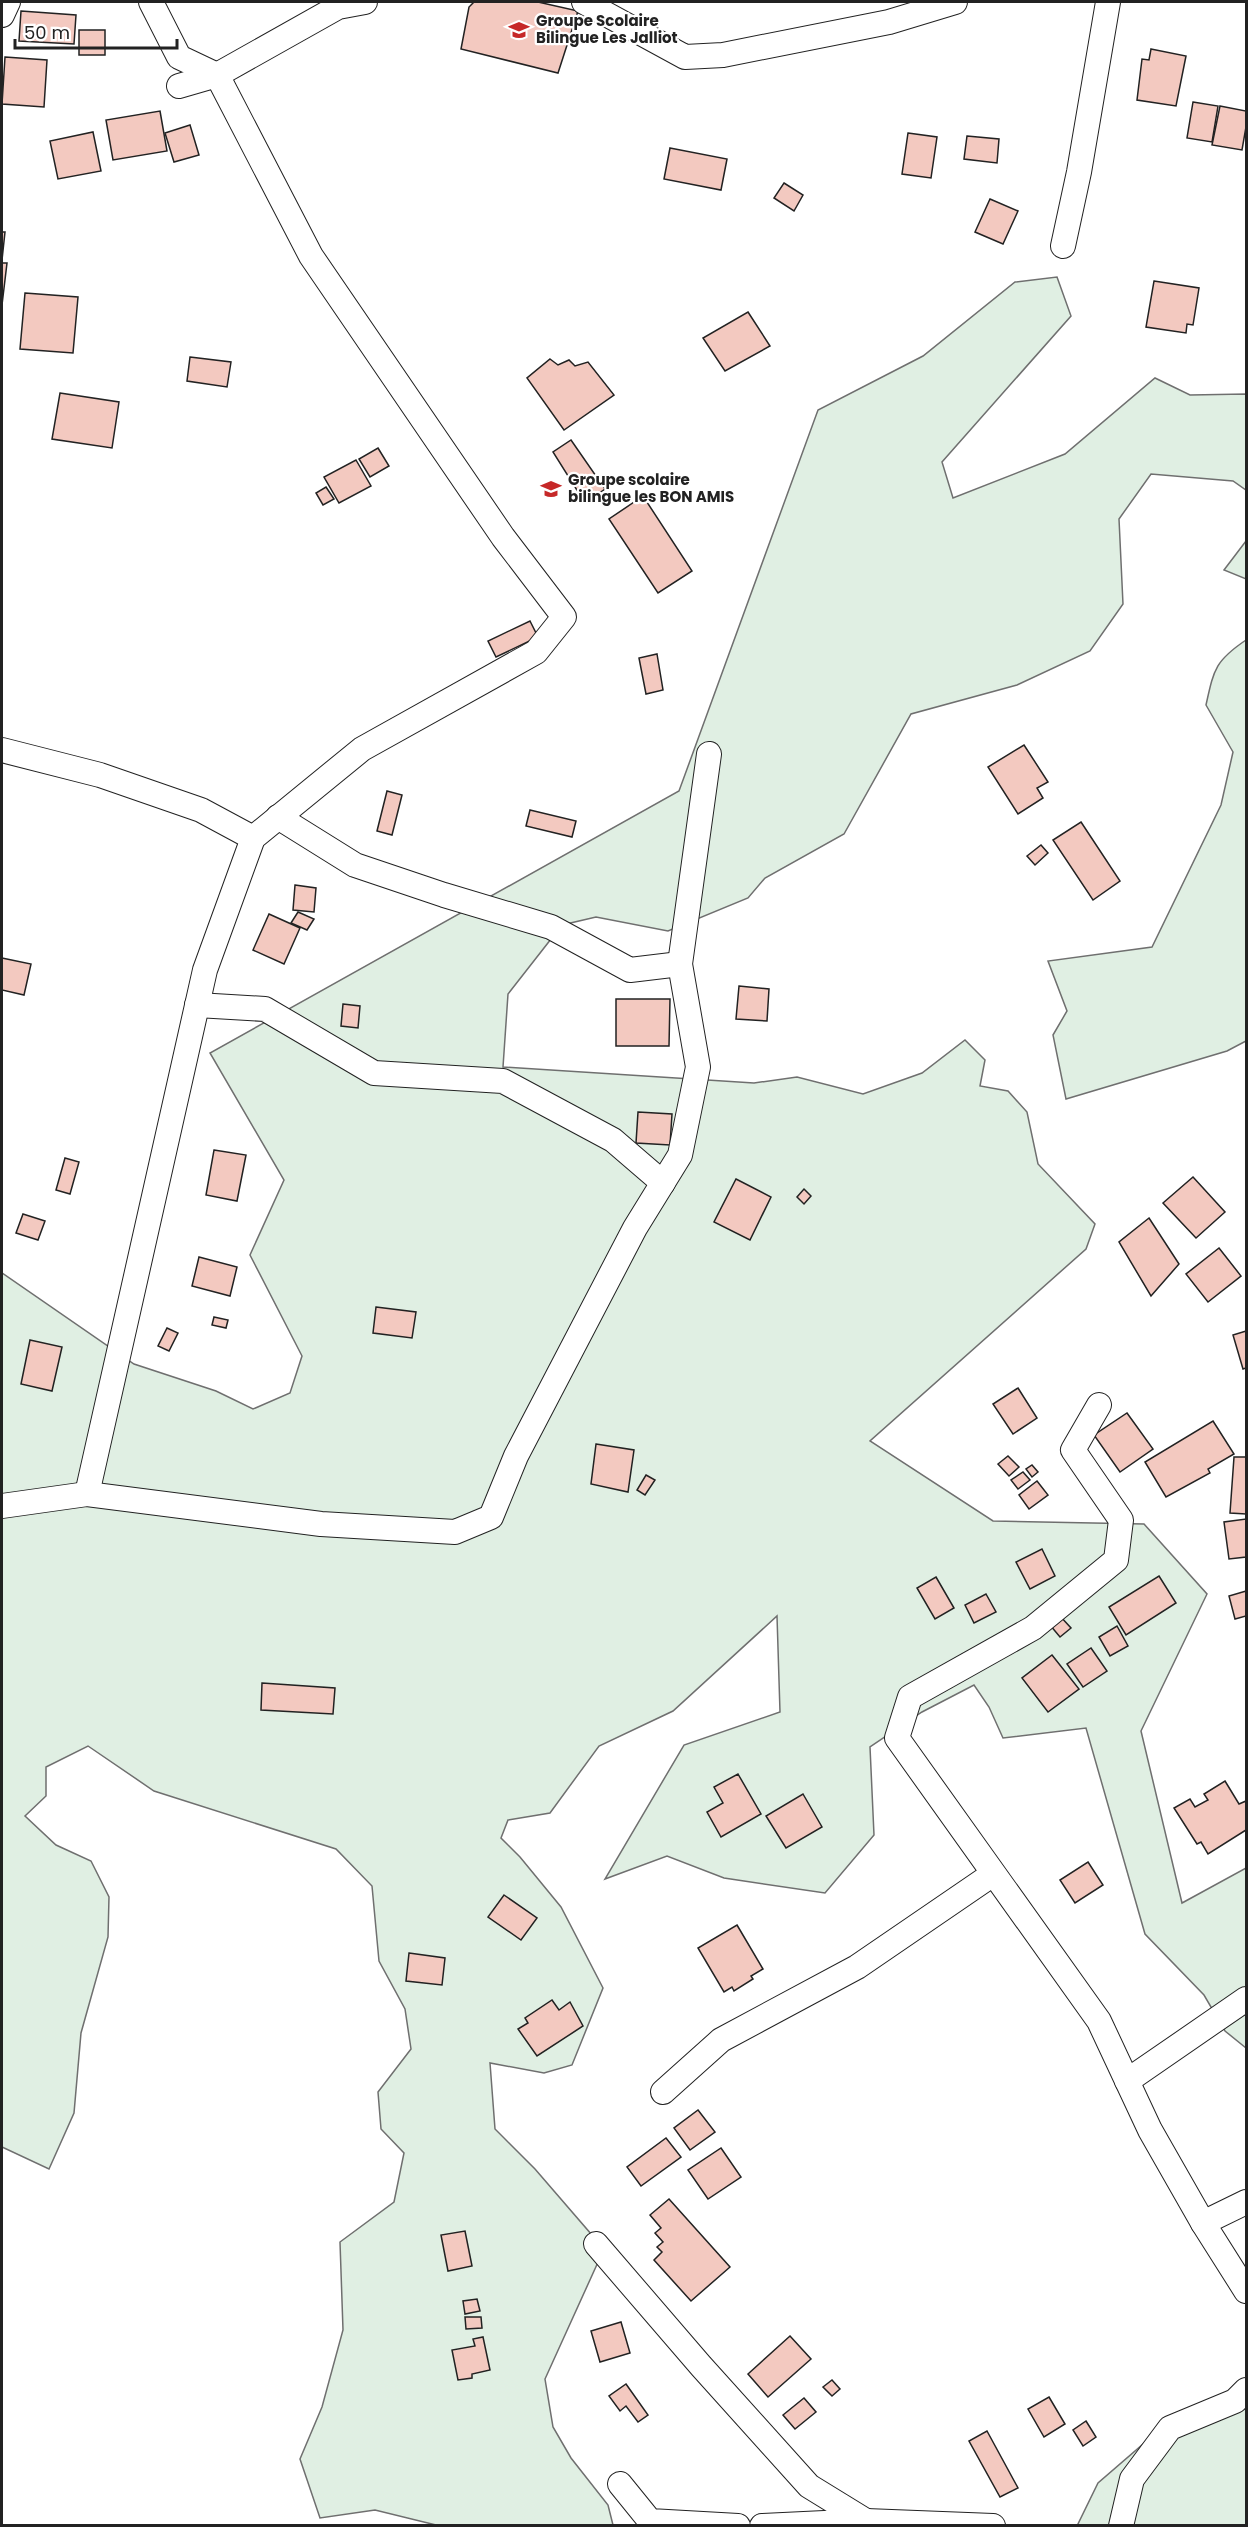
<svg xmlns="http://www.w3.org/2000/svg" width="1248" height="2527" font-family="Poppins,sans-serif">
	<rect width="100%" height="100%" fill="#fff"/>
	<g fill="#e0efe3" stroke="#6f6f6f" stroke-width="1.5">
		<polygon points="1057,277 1071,316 942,462 953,498 1065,454 1155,378 1190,395 1246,394 1246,490 1233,481 1151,474 1119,519 1123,604 1090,651 1017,685 911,714 844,834 765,878 748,898 668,931 596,917 562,925 508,994 503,1067 754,1083 797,1077 863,1094 922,1073 965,1040 985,1060 980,1086 1008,1091 1027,1112 1038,1164 1095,1224 1086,1249 870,1441 993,1521 1144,1524 1207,1594 1141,1731 1182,1903 1246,1868 1246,2048 1225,2031 1204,1995 1145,1934 1086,1728 1003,1738 989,1707 974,1685 922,1712 870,1747 874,1835 825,1893 724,1878 667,1856 605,1879 684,1745 780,1712 777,1616 673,1711 599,1746 550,1813 508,1820 501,1838 520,1857 561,1907 603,1988 572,2065 544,2073 490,2063 495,2129 535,2169 604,2249 545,2379 553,2427 571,2458 608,2505 613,2525 436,2525 375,2510 320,2518 300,2459 322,2407 343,2330 340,2242 394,2202 404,2153 381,2129 378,2092 411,2049 405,2009 379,1961 372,1886 336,1849 154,1791 88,1746 46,1767 46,1796 25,1816 56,1845 91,1861 109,1897 108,1937 81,2033 74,2113 49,2169 2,2147 2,1273 134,1364 216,1391 253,1409 290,1393 302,1356 250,1255 284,1180 210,1053 679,791 818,410 923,356 1015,282"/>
		<polygon points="1246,541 1246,579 1224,570"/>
		<path d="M1246,640V1041L1227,1051L1066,1099L1053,1035L1067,1011L1048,961L1152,947L1221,805L1233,752L1206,705C1214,669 1215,661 1246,640Z"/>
		<polygon points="1246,2394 1246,2525 1077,2526 1098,2483 1171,2420"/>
	</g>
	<g fill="#f3c9c0" stroke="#222" stroke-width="1.5">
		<polygon points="474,2 538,2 578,11 558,73 461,49 469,7"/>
		<polygon points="21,11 76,15 74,44 19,41"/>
		<rect x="79" y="30" width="26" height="25"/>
		<polygon points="1151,49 1186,56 1176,106 1137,100 1142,59 1149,60"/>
		<polygon points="5,57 47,60 44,107 2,104"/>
		<polygon points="1193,102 1218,106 1212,142 1187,138"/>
		<polygon points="1220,106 1246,111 1246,127 1242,150 1212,145"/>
		<polygon points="160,111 167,151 113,160 106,120"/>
		<polygon points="190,125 199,155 174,162 165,133"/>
		<polygon points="93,132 101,171 58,179 50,141"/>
		<polygon points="908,133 937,137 931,178 902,174"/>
		<polygon points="967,136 999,139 997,163 964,159"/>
		<polygon points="670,148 727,159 721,190 664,179"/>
		<polygon points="784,183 803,195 794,211 774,198"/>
		<polygon points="990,199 1018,211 1003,244 975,232"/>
		<polygon points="2,232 5,232 2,260"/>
		<polygon points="2,263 7,263 2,305"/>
		<polygon points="1154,281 1199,288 1193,325 1187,324 1186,333 1146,327"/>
		<polygon points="25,293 78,297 73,353 20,349"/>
		<polygon points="748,312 770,346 725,371 703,338"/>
		<polygon points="190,357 231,362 227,387 187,381"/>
		<polygon points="550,359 558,365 569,360 575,366 588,362 614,395 564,430 527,378"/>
		<polygon points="60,393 119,402 112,448 52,439"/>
		<polygon points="571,440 605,489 585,503 553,452"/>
		<polygon points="378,448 389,466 370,477 359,459"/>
		<polygon points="356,460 371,486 339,503 324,477"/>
		<polygon points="326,487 334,499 323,505 316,493"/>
		<polygon points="643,496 692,571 658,593 609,519"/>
		<polygon points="530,621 538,637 496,657 488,641"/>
		<polygon points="657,654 663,690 646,694 639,658"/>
		<polygon points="1024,745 1048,782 1037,788 1043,798 1018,814 988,767"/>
		<polygon points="387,791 402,795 392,835 377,831"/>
		<polygon points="530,810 576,821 572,837 526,826"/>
		<polygon points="1081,822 1120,881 1093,900 1053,840"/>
		<polygon points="1041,845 1048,853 1035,865 1027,856"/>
		<polygon points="295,885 316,888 314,912 293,910"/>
		<polygon points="298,912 314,919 307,930 291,923"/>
		<polygon points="269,914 300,928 284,964 253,950"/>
		<polygon points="2,958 31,964 24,995 2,990"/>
		<polygon points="739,986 769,989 767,1021 736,1019"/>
		<polygon points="616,999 670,999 669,1046 616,1046"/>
		<polygon points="343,1004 360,1006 358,1028 341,1026"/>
		<polygon points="638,1112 672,1114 670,1145 636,1143"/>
		<polygon points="214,1150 246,1155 237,1201 206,1195"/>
		<polygon points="65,1158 79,1162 70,1194 56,1190"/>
		<polygon points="1193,1177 1225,1212 1196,1238 1163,1203"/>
		<polygon points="736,1179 771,1197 750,1240 714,1222"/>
		<polygon points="804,1189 811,1196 804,1204 797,1197"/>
		<polygon points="23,1214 45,1221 38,1240 16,1233"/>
		<polygon points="1149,1218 1179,1264 1151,1296 1119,1242"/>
		<polygon points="1219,1248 1241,1276 1208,1302 1186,1274"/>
		<polygon points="199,1257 237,1267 230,1296 192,1286"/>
		<polygon points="376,1307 416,1312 412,1338 373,1333"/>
		<polygon points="214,1317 228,1320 226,1328 212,1325"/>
		<polygon points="167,1328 178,1333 169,1351 158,1346"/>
		<polygon points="1246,1331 1246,1368 1243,1369 1233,1335"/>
		<polygon points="30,1340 62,1347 52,1391 21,1384"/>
		<polygon points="1018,1388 1037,1418 1013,1434 993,1404"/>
		<polygon points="1127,1413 1153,1449 1120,1472 1094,1435"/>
		<polygon points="1213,1421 1234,1454 1208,1469 1210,1473 1166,1497 1145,1462"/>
		<polygon points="596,1444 634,1450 628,1492 591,1484"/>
		<polygon points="1008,1456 1019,1467 1009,1476 998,1464"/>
		<polygon points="1234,1457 1246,1457 1246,1514 1230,1513"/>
		<polygon points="1032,1465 1038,1472 1032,1477 1026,1469"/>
		<polygon points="1023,1472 1030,1480 1018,1489 1011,1480"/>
		<polygon points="646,1475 655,1480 645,1495 637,1490"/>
		<polygon points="1037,1481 1048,1495 1029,1509 1019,1495"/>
		<polygon points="1246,1519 1246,1557 1229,1559 1224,1522"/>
		<polygon points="1042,1549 1055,1576 1030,1589 1016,1562"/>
		<polygon points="1159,1576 1176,1603 1126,1635 1109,1607"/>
		<polygon points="936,1577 954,1608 935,1619 917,1588"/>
		<polygon points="1246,1591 1246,1616 1235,1619 1229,1596"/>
		<polygon points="986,1594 996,1612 974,1623 965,1605"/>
		<polygon points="1060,1616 1071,1628 1060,1637 1050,1625"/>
		<polygon points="1117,1626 1128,1646 1110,1656 1099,1637"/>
		<polygon points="1091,1648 1107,1671 1083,1687 1067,1664"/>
		<polygon points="1052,1655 1079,1689 1048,1712 1022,1678"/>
		<polygon points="262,1683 335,1688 333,1714 261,1710"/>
		<polygon points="738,1774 761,1814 721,1837 707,1812 723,1803 714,1787"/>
		<polygon points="1225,1781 1239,1804 1246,1801 1246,1830 1208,1854 1201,1842 1197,1844 1174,1808 1190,1799 1195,1807 1208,1800 1204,1794"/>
		<polygon points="803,1794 822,1827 786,1848 766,1816"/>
		<polygon points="1088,1862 1103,1885 1075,1903 1060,1880"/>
		<polygon points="504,1895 537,1918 521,1940 488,1917"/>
		<polygon points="737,1925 763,1969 751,1976 753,1979 734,1991 732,1987 724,1992 698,1948"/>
		<polygon points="409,1953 445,1958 442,1985 406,1981"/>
		<polygon points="552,2000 559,2010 570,2002 583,2026 537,2056 518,2029 528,2023 525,2018"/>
		<polygon points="698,2110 715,2132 690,2150 674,2128"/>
		<polygon points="666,2138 681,2157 641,2186 627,2167"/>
		<polygon points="721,2148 741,2177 708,2199 688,2170"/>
		<polygon points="669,2199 730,2267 691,2301 654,2260 662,2252 657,2247 663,2242 655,2233 661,2228 650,2215"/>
		<polygon points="465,2231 472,2266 448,2271 441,2235"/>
		<polygon points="477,2299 480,2311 465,2314 463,2301"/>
		<polygon points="465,2317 481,2317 482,2328 466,2329"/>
		<polygon points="621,2322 630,2353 600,2362 591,2331"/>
		<polygon points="790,2336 811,2359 768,2397 748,2374"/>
		<polygon points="483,2337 490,2370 472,2374 472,2378 458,2380 452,2350 475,2346 473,2339"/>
		<polygon points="832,2380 840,2389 832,2396 823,2387"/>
		<polygon points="626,2384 648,2415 638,2422 626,2406 620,2411 609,2396"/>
		<polygon points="1049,2397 1065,2424 1044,2437 1028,2409"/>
		<polygon points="804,2398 816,2412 795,2429 783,2415"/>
		<polygon points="1086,2421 1096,2437 1083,2446 1073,2430"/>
		<polygon points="987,2431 1018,2488 1000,2497 969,2441"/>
	</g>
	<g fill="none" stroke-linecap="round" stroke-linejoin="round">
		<g stroke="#222" stroke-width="26">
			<g id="minor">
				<polyline points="584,2 685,57 723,55 889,22 955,2"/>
				<polyline points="2,15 8,2"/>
				<polyline points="179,86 217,75 338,7 365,2"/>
				<polyline points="1063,246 1079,172 1108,2"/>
				<polyline points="2,750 100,775 201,810 253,838"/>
				<polyline points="278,817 355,865 444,895 551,927 630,970 680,964"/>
				<polyline points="197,1005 265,1009 374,1073 503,1081 613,1140 663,1183"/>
				<polyline points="1099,1405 1073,1450 1121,1520 1116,1560 1033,1628 910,1697 897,1738 1099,2021 1150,2130 1203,2223 1246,2291"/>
				<polyline points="87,1494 205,970 253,838 362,749 536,652 564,617 503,537 311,256 217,75 179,57 151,2"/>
				<polyline points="2,1506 87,1494 321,1524 455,1532 491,1517 516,1456 635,1228 680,1155 698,1067 680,964 709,754"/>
				<polyline points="1127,2081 1246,1999"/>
				<polyline points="663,2092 721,2040 857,1967 993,1874"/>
				<polyline points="1203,2223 1246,2202"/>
				<polyline points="596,2244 701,2366 809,2486 866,2521"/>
				<polyline points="620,2484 650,2521 738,2526"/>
				<polyline points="762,2526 866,2521 993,2526"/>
				<polyline points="1121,2526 1132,2479 1170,2428 1235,2401 1246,2390"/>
			</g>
		</g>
		<use href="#minor" stroke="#fff" stroke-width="24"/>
	</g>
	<defs>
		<g id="school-bare" transform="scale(1.62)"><path d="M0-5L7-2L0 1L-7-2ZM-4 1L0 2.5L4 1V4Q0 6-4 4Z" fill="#c62828" stroke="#fff" stroke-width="2.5" paint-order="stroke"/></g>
	</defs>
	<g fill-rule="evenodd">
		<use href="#school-bare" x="519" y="30"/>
		<use href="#school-bare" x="551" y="489"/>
	</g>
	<g text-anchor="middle" stroke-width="4.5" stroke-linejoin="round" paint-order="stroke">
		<g font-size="15" font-weight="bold" fill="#222" stroke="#fff" text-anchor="start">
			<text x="536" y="26">Groupe Scolaire<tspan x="536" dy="17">Bilingue Les Jalliot</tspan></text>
			<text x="568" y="485">Groupe scolaire<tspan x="568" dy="17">bilingue les BON AMIS</tspan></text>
		</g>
	</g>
	<rect width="1248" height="2527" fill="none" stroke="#222222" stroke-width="6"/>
	<path d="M15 39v9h162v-9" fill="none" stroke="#222222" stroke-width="3"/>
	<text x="24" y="39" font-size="18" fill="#222222" stroke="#ffffff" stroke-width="4.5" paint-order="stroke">50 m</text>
</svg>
